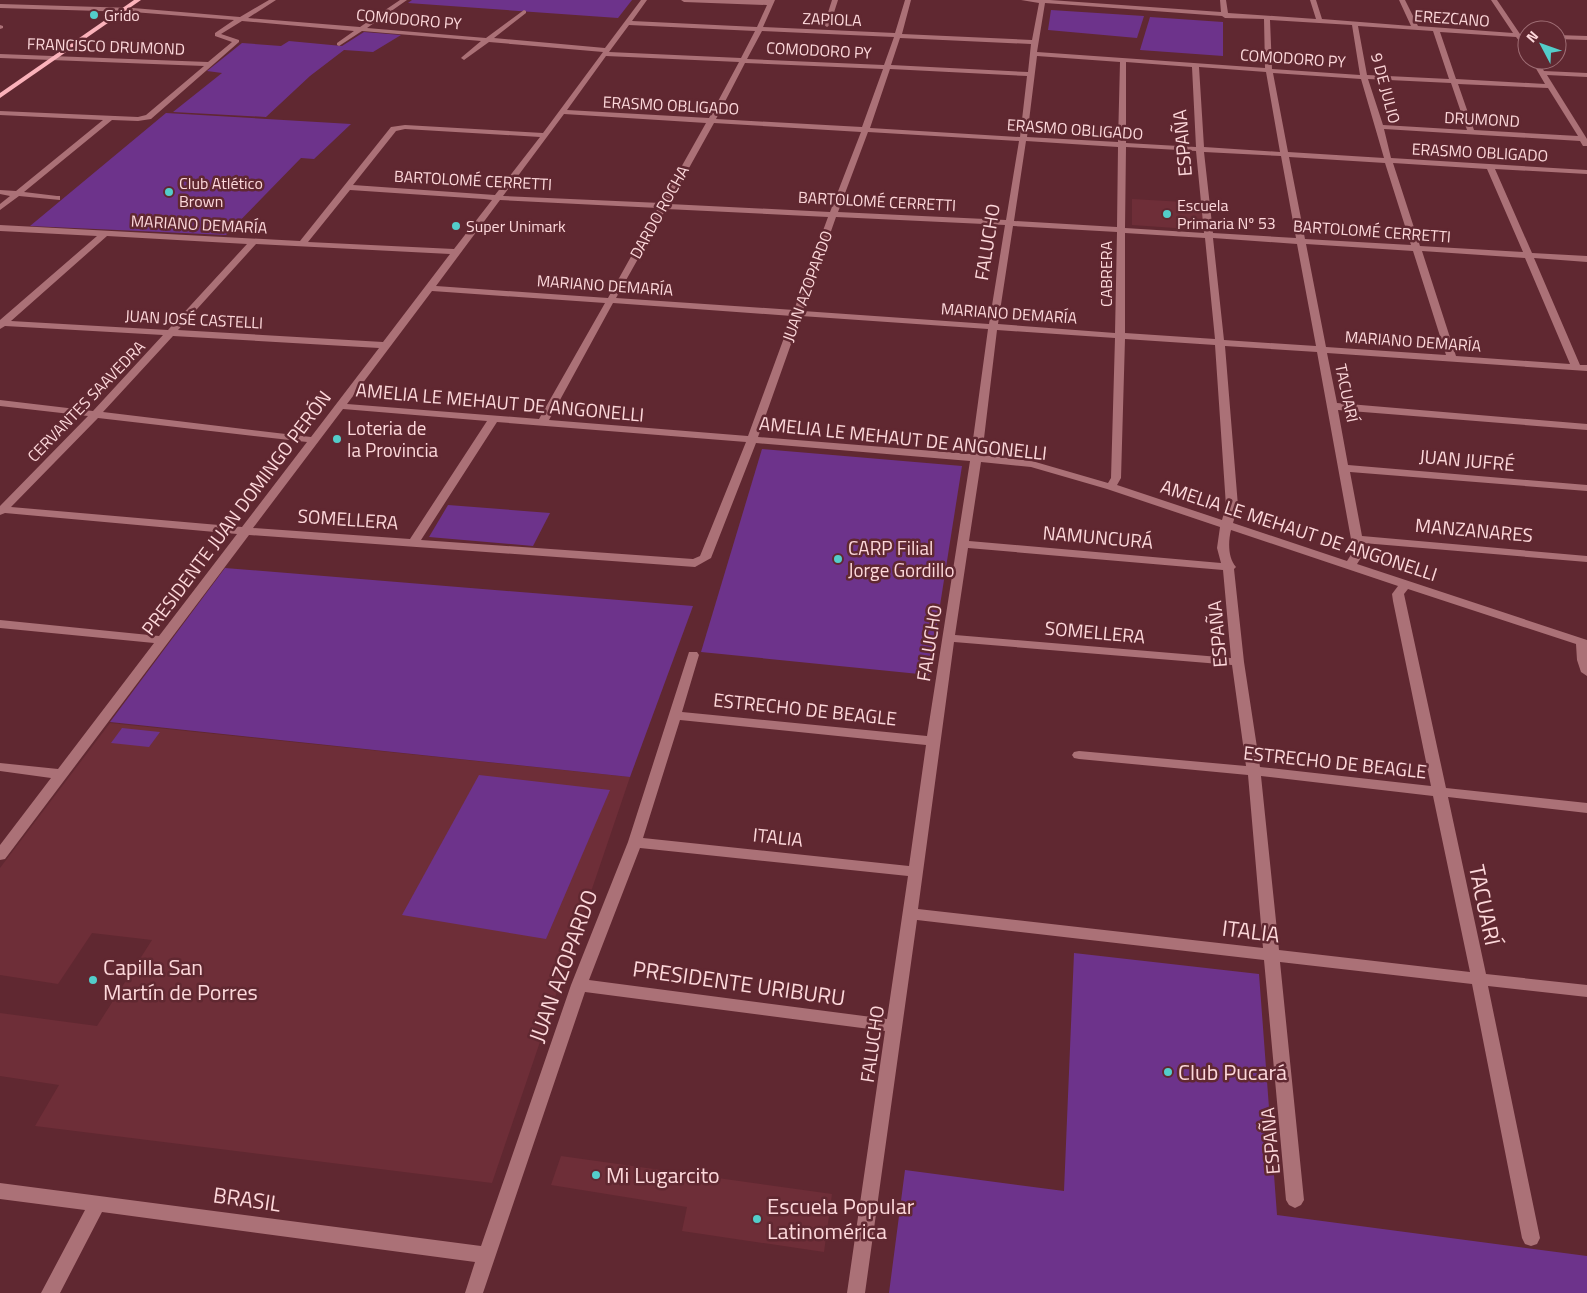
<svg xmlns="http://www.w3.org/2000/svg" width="1587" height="1293" font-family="'Titillium Web',sans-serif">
	<rect width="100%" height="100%" fill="#602831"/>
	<g fill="#6e2e38">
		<polygon points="1132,199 1202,203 1204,230 1132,225"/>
		<polygon points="110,723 630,777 492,1183 35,1126 59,1085 0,1076 0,1013 97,1026 152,940 92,933 58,984 0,975 0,868"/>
		<polygon points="561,1156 832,1194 824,1252 682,1231 687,1207 551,1185"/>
	</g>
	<g fill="#6d338b">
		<polygon points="412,0 632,0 618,18 408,3"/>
		<polygon points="1051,10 1144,16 1137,38 1048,30"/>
		<polygon points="1150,17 1223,22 1223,56 1140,50"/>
		<polygon points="364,32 401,35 373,52 344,50 310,76 266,117 173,112 222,73 207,71 242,43 281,46 289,41 342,46"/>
		<polygon points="166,113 351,124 314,159 301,158 226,235 30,226"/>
		<polygon points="762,449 962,466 929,675 701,652"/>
		<polygon points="448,505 550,513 533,546 429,537"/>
		<polygon points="225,568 693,606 630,777 110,722"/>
		<polygon points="122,728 160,732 149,747 111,743"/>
		<polygon points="479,775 610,790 546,939 402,915"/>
		<polygon points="1074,953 1259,974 1277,1215 1587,1256 1587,1293 889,1293 905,1170 1064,1191"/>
	</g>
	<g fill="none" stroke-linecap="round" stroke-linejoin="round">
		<g fill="#ab7177" fill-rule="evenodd">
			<path d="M269,0H276L248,18L360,27L400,0H407L367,28L486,38L524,10L526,11V13L494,38L605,48L641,0H647L632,21L757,27L767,5L684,2L681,0H775L763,27L895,33L905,0H911L902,34L1032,40L1039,3L1021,0H1050L1221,12L1220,0H1226L1228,13L1316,19L1310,0H1316L1322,19L1411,26L1399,0H1405L1418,26L1513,33L1491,0H1497L1520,34H1527V38H1523L1527,44V51L1516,37L1440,32L1456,79L1545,84L1531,60H1537L1544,71L1587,73V77L1547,75L1587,139V146H1583L1580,141L1384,129L1391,158L1587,170V174L1495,169L1532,253L1587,256V262L1534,258L1580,365H1587V371L1327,353L1337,403L1587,424V430L1338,410L1348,465L1587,485V491L1350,472L1362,536L1587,556V562L1363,543L1364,553L1357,564L1587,640V676L1581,672L1577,660L1576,644L1408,589L1404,594L1446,788L1587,803V813L1448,797L1486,974L1587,985V997L1488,986L1540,1238L1537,1244L1531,1246L1525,1244L1522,1238L1472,984L1280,962L1304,1200L1301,1205L1295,1208L1289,1205L1286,1200L1264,960L917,920L865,1293H847L885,1031L585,992L483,1293H465L475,1262L102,1212L60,1293H41L85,1210L0,1199V1183L481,1246L571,985L628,842L689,652H697L699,655L682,712L927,736L970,461L756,443L711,558L695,567L249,535L5,859L0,860V845L51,778L0,771V763L58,769L154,643L0,628V620L159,636L237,534L5,513L0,515V506L88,416L0,406V400L93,411L163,335L5,326L0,329V320L97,236L0,231V225L300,241L391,127L405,125L543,133L603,52L489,42L464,60L461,58L462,57L481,41L362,31L339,46L337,45V43L354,31L242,21L221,34L239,40V42L151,119L138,121L112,120L24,192L57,196H60V200L19,196L0,210V204L10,196L0,194V190L16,191L103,120L0,115V111L138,117L146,115L204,66L0,58V54L208,62L232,42L215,36V33L234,20L133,12L0,8V4L133,8L240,17ZM1045,3L1222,16L1225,18L1264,19L1265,68L1037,52ZM1270,20L1352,25L1360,75L1272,69ZM629,25L755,31L741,58L609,52ZM1358,26L1433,31L1449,79L1367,75ZM762,31L894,37L884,65L747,59ZM900,38L1031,44L1028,72L891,65ZM606,56L739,62L709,118L567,110ZM1037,56L1120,62L1118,142L1027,137ZM1126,62L1192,67L1196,147L1126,143ZM745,63L883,69L862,127L716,119ZM1199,67L1266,72L1280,152L1204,147ZM890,69L1027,76L1020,137L870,128ZM1273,73L1361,79L1384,158L1288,152ZM1368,79L1451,83L1467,130L1383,125ZM1458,84L1548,88L1578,136L1474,130ZM564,114L706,123L661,203L503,196ZM714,123L861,132L830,212L669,204ZM405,129L540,137L495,195L353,185L396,131ZM868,132L1019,141L1006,220L838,212ZM1026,141L1118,147L1117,227L1014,221ZM1126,147L1196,151L1204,233L1125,228ZM1204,152L1281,156L1296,238L1213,233ZM1289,157L1385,163L1411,245L1305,239ZM1393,163L1487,169L1523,252L1420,246ZM350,190L484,199L492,200L454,249L308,242ZM500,200L658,208L608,298L436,286ZM666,209L828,217L794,310L616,298ZM836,217L1005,225L989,324L803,311ZM1013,226L1117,232L1115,333L998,324ZM1125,233L1205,238L1215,339L1125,333ZM107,236L247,244L168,330L11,321ZM1213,238L1297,244L1316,346L1224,340ZM256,244L450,254L383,342L178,330ZM1306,244L1413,251L1446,355L1326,347ZM1422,251L1525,258L1570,364L1456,356ZM432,291L605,303L539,419L347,404ZM613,303L792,316L748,436L549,420ZM801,316L988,329L971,454L758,437ZM997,330L1115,338L1111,478L1108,483L1032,461L982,455ZM173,336L379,348L311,437L103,412ZM1125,339L1215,345L1226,506L1222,520L1117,485L1121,478ZM1225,346L1317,352L1351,539L1352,553L1347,561L1233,523L1238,506ZM343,409L487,421L410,539L253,528ZM98,418L307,442L242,527L11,507ZM497,422L746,442L700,556L693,559L421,540ZM981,462L1031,467L1107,489L1220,527L1217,548L1221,563L969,541ZM1231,530L1398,586L1392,594L1393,601L1431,786L1260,767L1244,662L1234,569L1236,567C1228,558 1228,542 1231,530ZM968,548L1223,570L1231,658L955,635ZM954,642L1232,665L1246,766L1079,751L1074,752L1072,755L1074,758L1079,759L1248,775L1263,948L918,909ZM680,720L926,745L909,866L643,838ZM1261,776L1433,796L1470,972L1279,950ZM640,848L908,876L887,1019L589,980Z"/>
			<polygon points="832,0 838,0 830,25 827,27 824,25"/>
			<polygon points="0,25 3,26 3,28 0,29"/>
			<polygon points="1557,35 1587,36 1587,40 1557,39"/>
		</g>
		<polygon fill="#fbb2ba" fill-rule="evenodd" points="134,0 141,0 0,98 0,93"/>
	</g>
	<g fill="#53cdca" stroke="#602831" stroke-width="2">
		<circle cx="94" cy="15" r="5"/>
		<circle cx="169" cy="192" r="5"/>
		<circle cx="1167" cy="214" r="5"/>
		<circle cx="456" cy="226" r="5"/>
		<circle cx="337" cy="439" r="5"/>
		<circle cx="838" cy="559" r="5"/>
		<circle cx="93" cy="980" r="5"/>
		<circle cx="1168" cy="1072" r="5"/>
		<circle cx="596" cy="1175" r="5"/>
		<circle cx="757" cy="1219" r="5"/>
	</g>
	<g text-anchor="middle" stroke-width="5" stroke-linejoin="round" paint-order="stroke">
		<g font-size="16" fill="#fdd8db" stroke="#602831" text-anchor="start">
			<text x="104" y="21">Grido</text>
			<text x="179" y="189">Club Atlético<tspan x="179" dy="18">Brown</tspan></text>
			<text x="1177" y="211">Escuela<tspan x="1177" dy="18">Primaria Nº 53</tspan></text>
			<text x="466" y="232">Super Unimark</text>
		</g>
		<g font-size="16" fill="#fdd8db" stroke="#602831">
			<text transform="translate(1452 18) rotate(4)" y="6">EREZCANO</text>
			<text transform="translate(409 19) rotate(5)" y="6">COMODORO PY</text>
			<text transform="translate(832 19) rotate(2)" y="6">ZAPIOLA</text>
			<text transform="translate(106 46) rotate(2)" y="6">FRANCISCO DRUMOND</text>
			<text transform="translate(819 50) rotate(3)" y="6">COMODORO PY</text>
			<text transform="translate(1293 58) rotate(4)" y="6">COMODORO PY</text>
			<text transform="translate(1386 88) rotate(75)" y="6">9 DE JULIO</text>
			<text transform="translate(671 105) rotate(3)" y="6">ERASMO OBLIGADO</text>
			<text transform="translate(1482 119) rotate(3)" y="6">DRUMOND</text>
			<text transform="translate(1075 129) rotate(4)" y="6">ERASMO OBLIGADO</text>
			<text transform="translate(1480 152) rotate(3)" y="6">ERASMO OBLIGADO</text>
			<text transform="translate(473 180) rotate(3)" y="6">BARTOLOMÉ CERRETTI</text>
			<text transform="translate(877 201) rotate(3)" y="6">BARTOLOMÉ CERRETTI</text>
			<text transform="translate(659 212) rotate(-61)" y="6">DARDO ROCHA</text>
			<text transform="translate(199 224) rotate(3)" y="6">MARIANO DEMARÍA</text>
			<text transform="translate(1372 231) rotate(4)" y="6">BARTOLOMÉ CERRETTI</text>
			<text transform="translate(1106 274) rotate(-90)" y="6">CABRERA</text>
			<text transform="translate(605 285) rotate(4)" y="6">MARIANO DEMARÍA</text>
			<text transform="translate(807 286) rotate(-70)" y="6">JUAN AZOPARDO</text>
			<text transform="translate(1009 313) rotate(4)" y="6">MARIANO DEMARÍA</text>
			<text transform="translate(194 319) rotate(3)" y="6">JUAN JOSÉ CASTELLI</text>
			<text transform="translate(1413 341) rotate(4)" y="6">MARIANO DEMARÍA</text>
			<text transform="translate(1347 393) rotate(78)" y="6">TACUARÍ</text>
			<text transform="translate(86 401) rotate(-46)" y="6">CERVANTES SAAVEDRA</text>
		</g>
		<g font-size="19" fill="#fdd8db" stroke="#602831">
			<text transform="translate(1182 143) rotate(-95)" y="7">ESPAÑA</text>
			<text transform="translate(987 242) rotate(-81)" y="7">FALUCHO</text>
			<text transform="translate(500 402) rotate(5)" y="7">AMELIA LE MEHAUT DE ANGONELLI</text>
			<text transform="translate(903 438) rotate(6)" y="7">AMELIA LE MEHAUT DE ANGONELLI</text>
			<text transform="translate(1467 460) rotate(5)" y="7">JUAN JUFRÉ</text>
			<text transform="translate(236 513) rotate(-53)" y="7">PRESIDENTE JUAN DOMINGO PERÓN</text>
			<text transform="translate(348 519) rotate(4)" y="7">SOMELLERA</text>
			<text transform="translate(1299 530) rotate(18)" y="7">AMELIA LE MEHAUT DE ANGONELLI</text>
			<text transform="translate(1474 530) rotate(5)" y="7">MANZANARES</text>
			<text transform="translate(1098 537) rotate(5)" y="7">NAMUNCURÁ</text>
			<text transform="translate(1095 632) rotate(5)" y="7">SOMELLERA</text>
			<text transform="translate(1217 634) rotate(-95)" y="7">ESPAÑA</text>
			<text transform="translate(929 643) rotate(-81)" y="7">FALUCHO</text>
			<text transform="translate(805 709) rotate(6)" y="7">ESTRECHO DE BEAGLE</text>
			<text transform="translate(1335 762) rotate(6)" y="7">ESTRECHO DE BEAGLE</text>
			<text transform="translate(778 837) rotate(6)" y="7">ITALIA</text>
			<text transform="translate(872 1044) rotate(-82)" y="7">FALUCHO</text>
			<text transform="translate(1270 1141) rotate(-95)" y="7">ESPAÑA</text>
		</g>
		<g font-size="19" fill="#fdd8db" stroke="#602831" text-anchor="start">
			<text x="347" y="435">Loteria de<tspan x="347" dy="22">la Provincia</tspan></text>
			<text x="848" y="555">CARP Filial<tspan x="848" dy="22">Jorge Gordillo</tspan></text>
		</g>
		<g font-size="22" fill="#fdd8db" stroke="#602831">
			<text transform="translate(1485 905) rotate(78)" y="8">TACUARÍ</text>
			<text transform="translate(1251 931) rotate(7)" y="8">ITALIA</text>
			<text transform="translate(563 966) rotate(-70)" y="8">JUAN AZOPARDO</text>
			<text transform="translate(739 983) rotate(8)" y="8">PRESIDENTE URIBURU</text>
			<text transform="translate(247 1199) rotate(8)" y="8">BRASIL</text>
		</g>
		<g font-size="22" fill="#fdd8db" stroke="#602831" text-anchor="start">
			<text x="103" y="975">Capilla San<tspan x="103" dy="25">Martín de Porres</tspan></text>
			<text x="1178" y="1080">Club Pucará</text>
			<text x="606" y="1183">Mi Lugarcito</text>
			<text x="767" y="1214">Escuela Popular<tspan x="767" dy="25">Latinomérica</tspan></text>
		</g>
	</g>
	<g transform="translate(1542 45) rotate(311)"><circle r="24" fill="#602831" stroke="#9f6e75"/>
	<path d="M0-4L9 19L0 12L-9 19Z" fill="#53cdca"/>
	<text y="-8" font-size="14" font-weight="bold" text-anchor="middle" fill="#fdd8db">N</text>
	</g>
</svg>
